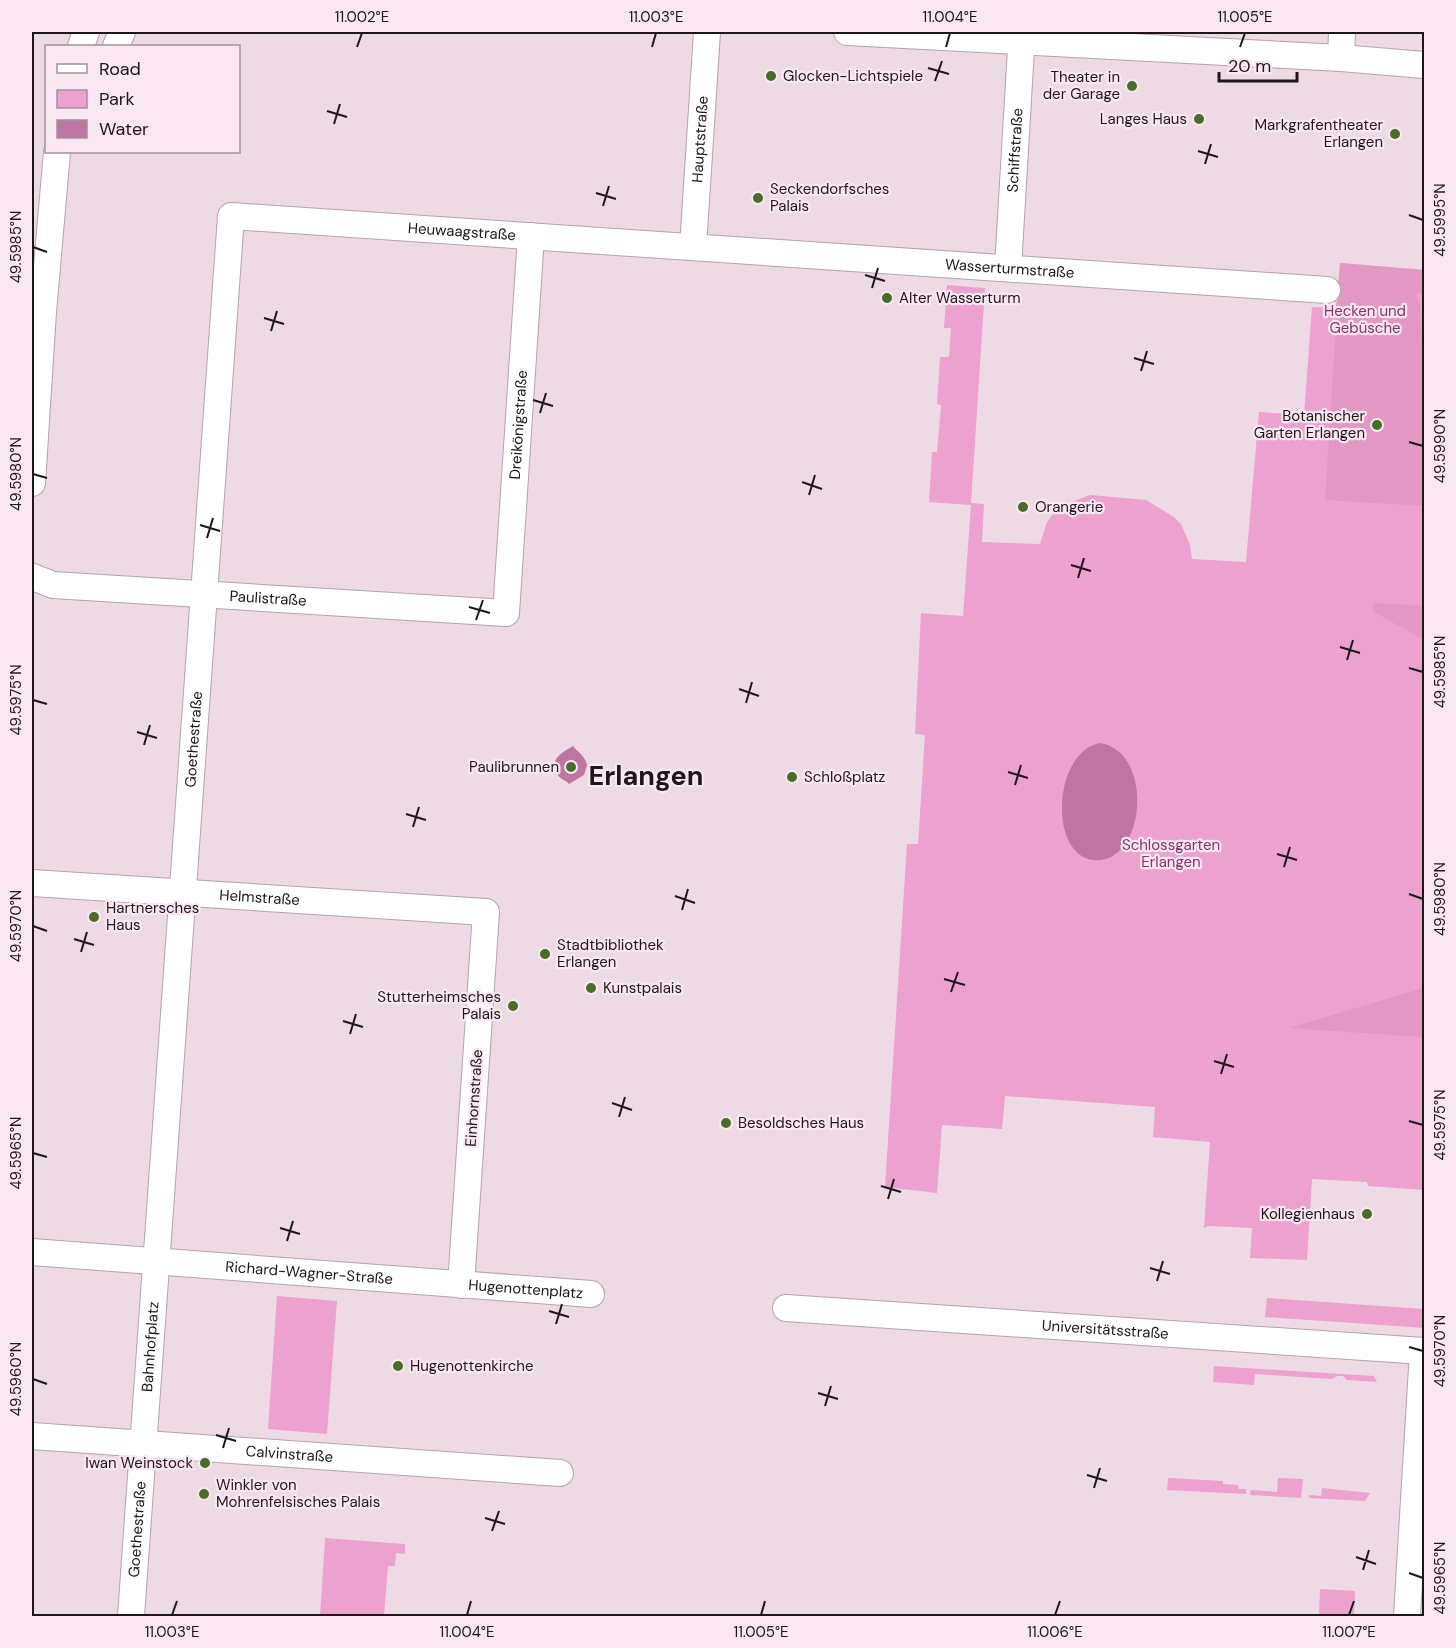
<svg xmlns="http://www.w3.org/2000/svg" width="1456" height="1648" font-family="'DM Sans',sans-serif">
	<rect width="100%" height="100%" fill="#eedae5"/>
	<g fill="#eca1ce">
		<polygon points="1340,263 1424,270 1424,1190 1368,1186 1367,1182 1312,1179 1307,1260 1250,1258 1252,1228 1208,1226 1204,1228 1210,1142 1153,1137 1155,1107 1005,1096 1002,1129 942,1125 937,1193 885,1187 907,844 918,844 925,735 915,734 921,613 963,616 971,505 929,502 932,452 937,452 941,405 937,404 940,357 949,357 951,328 944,328 947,285 985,288 971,503 984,504 982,542 1040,544 1047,522 1052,515 1069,503 1090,495 1146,500 1174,517 1181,524 1190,545 1192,559 1246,562 1259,412 1304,415 1312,307 1336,308"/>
		<polygon points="277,1296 337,1301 327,1434 268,1429"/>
		<polygon points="1267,1298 1424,1309 1424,1328 1265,1317"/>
		<polygon points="1214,1366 1374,1376 1377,1382 1347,1380 1343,1376 1337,1376 1332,1379 1255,1374 1254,1385 1213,1382"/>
		<polygon points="1168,1478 1223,1481 1223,1484 1238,1485 1239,1489 1246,1489 1246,1494 1167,1490"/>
		<polygon points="1278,1478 1303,1479 1301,1498 1250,1495 1251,1490 1277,1492"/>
		<polygon points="1322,1488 1370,1493 1365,1501 1309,1498 1309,1495 1321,1496"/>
		<polygon points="325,1538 405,1544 405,1554 396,1553 395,1566 388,1566 384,1616 320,1616"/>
		<polygon points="1320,1589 1355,1591 1354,1616 1319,1616"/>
	</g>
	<g fill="#e397c4">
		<polygon points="1340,263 1424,270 1424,294 1416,294 1420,307 1422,342 1424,343 1424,506 1325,500"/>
		<polygon points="1375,603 1424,606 1424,640 1374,612 1372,606"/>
		<polygon points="1424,988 1424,1037 1289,1028"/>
	</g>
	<g fill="#be75a1">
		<path d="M1100,743C1152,751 1147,854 1101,860C1048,866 1050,753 1100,743Z"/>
		<path d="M573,746C578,753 584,754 587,765L584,775L569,784C566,780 561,780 558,775C547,760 563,752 573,746Z"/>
	</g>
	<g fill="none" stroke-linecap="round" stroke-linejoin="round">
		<g stroke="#b6a2ad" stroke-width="28">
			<g id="minor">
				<polyline points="847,32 1341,58 1424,65"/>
				<polyline points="81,46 86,32"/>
				<polyline points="116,46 122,32"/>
				<polyline points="1341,58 1342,32"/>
				<path id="s1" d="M693,247L707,32"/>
				<path id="s2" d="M1008,268L1022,32"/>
				<polyline points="32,483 43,312 57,152"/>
				<path id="s3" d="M33,577L53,585L506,613L531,236"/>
				<path id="s4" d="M32,883L486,912L461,1285"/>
				<path id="s5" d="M32,1252L591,1294"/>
				<path id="s6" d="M786,1308L1424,1351"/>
				<path id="s7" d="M32,1436L560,1473"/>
				<path id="s8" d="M131,1616L231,216L1327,290"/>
				<polyline points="1407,1616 1423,1351"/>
			</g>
		</g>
		<use href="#minor" stroke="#fff" stroke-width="26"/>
	</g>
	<path fill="none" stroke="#1d161a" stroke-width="2" d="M357,47L362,33M652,47L656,33M946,47L950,33M1240,47L1245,33M928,68L949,74M935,81L942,61M327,111L347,117M334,124L340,104M1198,151L1218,157M1205,164L1211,144M596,193L616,199M603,206L609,186M1409,215L1423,220M33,247L47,252M865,275L885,281M872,288L878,268M264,318L284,324M271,331L277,311M1134,358L1154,364M1141,371L1147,351M533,400L553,406M540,413L546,393M1409,442L1423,446M33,474L47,478M802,482L822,489M809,495L815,475M200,525L220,531M207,538L213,518M1071,565L1091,571M1078,578L1084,558M469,607L490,613M476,620L483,600M1340,647L1360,653M1347,660L1353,640M1409,668L1423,672M739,689L759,696M33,700L47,704M746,703L752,682M137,732L157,738M144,745L150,725M1008,772L1028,778M1015,785L1021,765M406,814L426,820M413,827L419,807M1277,854L1297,860M1284,867L1290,847M1409,894L1423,899M675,896L695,903M682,910L688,889M33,926L47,931M74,939L94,945M81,952L87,932M944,979L965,985M951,992L958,972M343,1021L363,1027M350,1034L356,1014M1214,1061L1234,1067M1221,1074L1227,1054M612,1103L632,1110M619,1117L625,1097M1409,1121L1423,1125M33,1153L47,1157M881,1186L901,1192M888,1199L894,1179M280,1228L300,1234M287,1241L293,1221M1150,1268L1170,1274M1157,1281L1163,1261M549,1311L569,1317M556,1324L562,1304M1409,1347L1423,1351M33,1379L47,1384M818,1393L838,1399M825,1406L831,1386M216,1435L236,1441M223,1448L229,1428M1087,1475L1107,1481M1094,1488L1100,1468M485,1518L505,1524M492,1531L499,1511M1356,1557L1376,1564M1363,1570L1369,1550M1409,1573L1423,1578M172,1615L177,1601M467,1615L471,1601M761,1615L765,1601M1055,1615L1060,1601M1349,1615L1354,1601"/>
	<g fill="#476d27" stroke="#fbe7f2" stroke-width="2">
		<circle cx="771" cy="76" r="6"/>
		<circle cx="1132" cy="86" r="6"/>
		<circle cx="1199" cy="119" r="6"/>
		<circle cx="1395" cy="134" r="6"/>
		<circle cx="758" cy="198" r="6"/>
		<circle cx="887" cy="298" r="6"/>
		<circle cx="1377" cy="425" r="6"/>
		<circle cx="1023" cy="507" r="6"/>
		<circle cx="571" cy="767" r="6"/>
		<circle cx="792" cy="777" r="6"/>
		<circle cx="94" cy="917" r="6"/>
		<circle cx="545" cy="954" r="6"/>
		<circle cx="591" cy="988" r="6"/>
		<circle cx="513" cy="1006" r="6"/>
		<circle cx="726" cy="1123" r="6"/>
		<circle cx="1367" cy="1214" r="6"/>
		<circle cx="398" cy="1366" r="6"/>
		<circle cx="205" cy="1463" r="6"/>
		<circle cx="204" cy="1494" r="6"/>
	</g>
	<g text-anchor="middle" stroke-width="4.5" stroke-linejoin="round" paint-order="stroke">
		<g font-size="15" fill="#1d161a" stroke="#fbe7f2" text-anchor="start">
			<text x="783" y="81">Glocken-Lichtspiele</text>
			<text x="1120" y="82" text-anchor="end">Theater in<tspan x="1120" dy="17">der Garage</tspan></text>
			<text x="1187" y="124" text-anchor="end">Langes Haus</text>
			<text x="1383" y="130" text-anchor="end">Markgrafentheater<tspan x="1383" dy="17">Erlangen</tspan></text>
			<text x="770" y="194">Seckendorfsches<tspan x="770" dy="17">Palais</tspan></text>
			<text x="899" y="303">Alter Wasserturm</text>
			<text x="1365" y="421" text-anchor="end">Botanischer<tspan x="1365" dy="17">Garten Erlangen</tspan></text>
			<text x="1035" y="512">Orangerie</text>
			<text x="559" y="772" text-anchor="end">Paulibrunnen</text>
			<text x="804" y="782">Schloßplatz</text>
			<text x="106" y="913">Hartnersches<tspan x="106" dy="17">Haus</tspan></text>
			<text x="557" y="950">Stadtbibliothek<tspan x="557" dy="17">Erlangen</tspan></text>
			<text x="603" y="993">Kunstpalais</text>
			<text x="501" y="1002" text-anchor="end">Stutterheimsches<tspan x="501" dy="17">Palais</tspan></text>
			<text x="738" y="1128">Besoldsches Haus</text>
			<text x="1355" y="1219" text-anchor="end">Kollegienhaus</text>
			<text x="410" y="1371">Hugenottenkirche</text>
			<text x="193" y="1468" text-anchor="end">Iwan Weinstock</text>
			<text x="216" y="1490">Winkler von<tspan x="216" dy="17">Mohrenfelsisches Palais</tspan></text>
		</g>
		<g font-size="15" fill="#1d161a" stroke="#fbe7f2">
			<text dy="5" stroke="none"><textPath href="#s1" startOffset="108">Hauptstraße</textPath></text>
			<text dy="5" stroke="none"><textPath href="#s2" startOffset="118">Schiffstraße</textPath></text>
			<text dy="5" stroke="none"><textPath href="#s8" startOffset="1635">Heuwaagstraße</textPath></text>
			<text dy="5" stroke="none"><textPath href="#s8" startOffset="2184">Wasserturmstraße</textPath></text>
			<text dy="5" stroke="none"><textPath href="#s3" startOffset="664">Dreikönigstraße</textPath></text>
			<text dy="5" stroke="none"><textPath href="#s3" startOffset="237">Paulistraße</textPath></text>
			<text dy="5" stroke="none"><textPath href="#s8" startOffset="879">Goethestraße</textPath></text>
			<text dy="5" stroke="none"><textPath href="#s4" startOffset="228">Helmstraße</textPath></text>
			<text transform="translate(474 1098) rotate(-86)" y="5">Einhornstraße</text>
			<text dy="5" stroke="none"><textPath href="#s5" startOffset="278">Richard-Wagner-Straße</textPath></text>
			<text dy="5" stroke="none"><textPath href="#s5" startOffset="495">Hugenottenplatz</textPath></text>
			<text dy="5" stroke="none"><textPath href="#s6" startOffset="320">Universitätsstraße</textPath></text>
			<text dy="5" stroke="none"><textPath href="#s8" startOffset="270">Bahnhofplatz</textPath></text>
			<text dy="5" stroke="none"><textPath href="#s7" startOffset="258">Calvinstraße</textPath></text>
			<text dy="5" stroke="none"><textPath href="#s8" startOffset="87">Goethestraße</textPath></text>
		</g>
		<g font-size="15" fill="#88316b" stroke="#fbe7f2">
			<text x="1365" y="316">Hecken und<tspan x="1365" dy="17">Gebüsche</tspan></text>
			<text x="1171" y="850">Schlossgarten<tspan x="1171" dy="17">Erlangen</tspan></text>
		</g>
		<g font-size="27" font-weight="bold" fill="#1d161a" stroke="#fbe7f2">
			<text x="646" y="785">Erlangen</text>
		</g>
	</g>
	<rect width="1456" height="1648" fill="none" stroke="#fbe7f2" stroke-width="66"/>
	<rect x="45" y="45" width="195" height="108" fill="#fbe7f2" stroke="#a2939c" stroke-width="1.5"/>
	<rect x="57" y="64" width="30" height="9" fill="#ffffff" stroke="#a2939c" stroke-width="1.5"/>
	<text x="99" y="75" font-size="18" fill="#1d161a">Road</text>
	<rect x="57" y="90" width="30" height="18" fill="#eca1ce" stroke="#a2939c" stroke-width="1.5"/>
	<text x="99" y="105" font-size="18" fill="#1d161a">Park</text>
	<rect x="57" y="120" width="30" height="18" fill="#be75a1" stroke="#a2939c" stroke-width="1.5"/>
	<text x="99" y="135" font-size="18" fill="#1d161a">Water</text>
	<path d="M1219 72v9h78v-9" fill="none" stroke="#1d161a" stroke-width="3"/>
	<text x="1228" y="72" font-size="18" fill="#1d161a" stroke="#fbe7f2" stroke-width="4.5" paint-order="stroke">20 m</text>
	<rect x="33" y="33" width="1390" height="1582" fill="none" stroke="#1d161a" stroke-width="2"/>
	<g font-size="15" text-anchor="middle" fill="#1d161a">
		<text x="362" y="22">11.002°E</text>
		<text x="656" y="22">11.003°E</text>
		<text x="950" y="22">11.004°E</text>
		<text x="1245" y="22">11.005°E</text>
		<text transform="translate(1440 220) rotate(-90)" y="5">49.5995°N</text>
		<text transform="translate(16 247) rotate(-90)" y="5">49.5985°N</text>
		<text transform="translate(1440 446) rotate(-90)" y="5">49.5990°N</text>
		<text transform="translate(16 474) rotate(-90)" y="5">49.5980°N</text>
		<text transform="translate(1440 672) rotate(-90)" y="5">49.5985°N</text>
		<text transform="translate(16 700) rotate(-90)" y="5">49.5975°N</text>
		<text transform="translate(1440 899) rotate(-90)" y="5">49.5980°N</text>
		<text transform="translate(16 926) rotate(-90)" y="5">49.5970°N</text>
		<text transform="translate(1440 1125) rotate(-90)" y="5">49.5975°N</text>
		<text transform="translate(16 1153) rotate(-90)" y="5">49.5965°N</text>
		<text transform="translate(1440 1351) rotate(-90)" y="5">49.5970°N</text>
		<text transform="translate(16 1379) rotate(-90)" y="5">49.5960°N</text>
		<text transform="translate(1440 1578) rotate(-90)" y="5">49.5965°N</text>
		<text x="172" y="1637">11.003°E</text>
		<text x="467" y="1637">11.004°E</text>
		<text x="761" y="1637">11.005°E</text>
		<text x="1055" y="1637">11.006°E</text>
		<text x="1349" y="1637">11.007°E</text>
	</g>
</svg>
